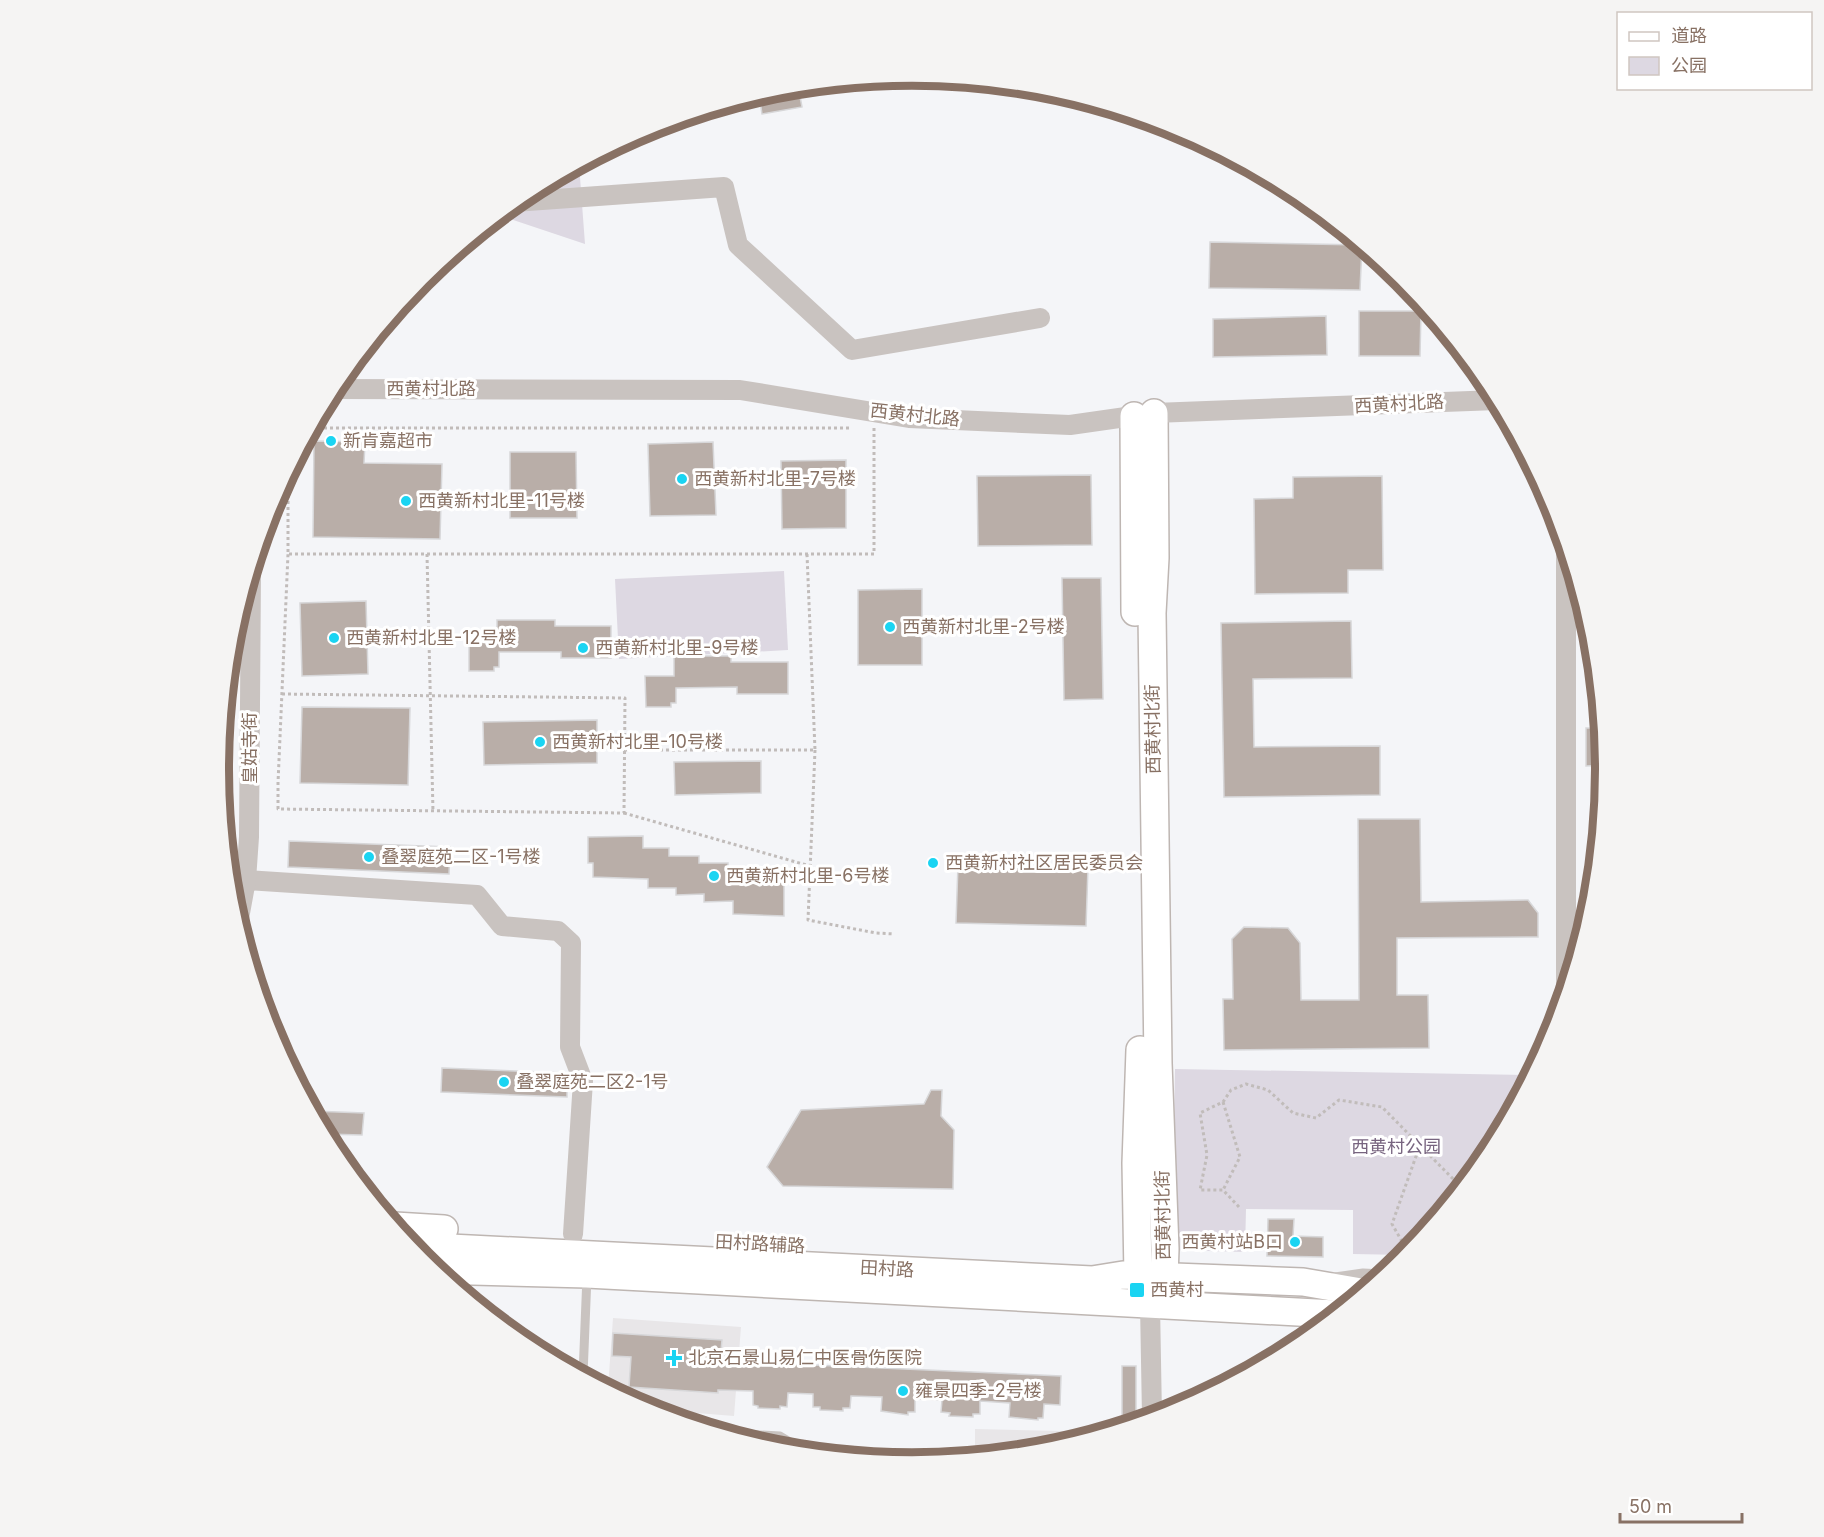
<svg xmlns="http://www.w3.org/2000/svg" width="1824" height="1537" font-family="Inter,'Noto Sans SC',sans-serif">
	<rect width="100%" height="100%" fill="#f4f5f8"/>
	<g fill="#e8e6e8">
		<polygon points="613,1318 741,1327 734,1416 647,1409 608,1388"/>
		<polygon points="975,1429 1102,1432 1047,1449 975,1456"/>
	</g>
	<g fill="#ddd8e2">
		<polygon points="579,164 585,244 507,218 493,220 527,192"/>
		<polygon points="784,571 788,650 619,659 615,579"/>
		<polygon points="1175,1069 1531,1075 1488,1154 1406,1255 1353,1254 1353,1210 1246,1209 1245,1252 1172,1250"/>
	</g>
	<g fill="#b9aea8" stroke="#d7d7d9" stroke-width="1.5">
		<polygon points="798,86 802,107 762,114 759,94"/>
		<polygon points="1210,242 1362,245 1360,290 1209,288"/>
		<polygon points="1359,311 1421,311 1420,356 1359,356"/>
		<polygon points="1326,316 1327,355 1213,357 1213,319"/>
		<polygon points="314,441 365,442 364,463 442,464 440,539 313,537"/>
		<polygon points="713,442 716,515 650,516 648,444"/>
		<polygon points="510,452 576,452 577,518 510,518"/>
		<polygon points="846,460 846,528 782,529 781,461"/>
		<polygon points="1091,475 1092,545 978,546 977,476"/>
		<polygon points="1382,476 1383,570 1348,570 1348,593 1255,594 1254,499 1293,498 1293,477"/>
		<polygon points="1062,578 1101,578 1103,699 1064,700"/>
		<polygon points="922,589 922,665 858,665 858,590"/>
		<polygon points="366,601 368,674 302,676 300,603"/>
		<polygon points="497,620 555,620 555,626 611,626 611,658 561,658 561,652 499,652 499,667 494,667 494,671 469,671 469,640 497,640"/>
		<polygon points="1351,621 1352,678 1253,679 1254,747 1380,746 1380,795 1224,797 1221,623"/>
		<polygon points="674,656 731,656 731,662 788,662 788,694 737,694 737,687 676,688 676,703 671,703 671,707 646,707 645,676 674,676"/>
		<polygon points="302,707 410,708 408,785 300,783"/>
		<polygon points="597,720 597,763 484,765 483,722"/>
		<polygon points="1586,728 1601,728 1605,765 1586,766"/>
		<polygon points="761,761 761,793 675,795 674,762"/>
		<polygon points="1358,819 1420,819 1421,902 1528,900 1538,913 1538,937 1397,938 1397,995 1428,995 1429,1048 1224,1050 1223,999 1233,999 1232,939 1244,927 1288,928 1300,943 1301,1000 1359,1000"/>
		<polygon points="643,836 643,848 669,848 669,856 699,856 699,863 728,863 728,870 755,870 755,877 784,876 784,916 733,914 733,901 704,902 704,894 676,895 676,888 648,888 648,879 593,877 593,863 588,863 588,837"/>
		<polygon points="289,841 450,847 449,874 288,867"/>
		<polygon points="958,864 1088,867 1086,926 956,923"/>
		<polygon points="442,1068 567,1073 567,1097 441,1092"/>
		<polygon points="931,1090 942,1090 941,1116 954,1130 953,1189 783,1186 767,1167 801,1110 924,1104"/>
		<polygon points="312,1111 364,1113 362,1135 325,1134"/>
		<polygon points="1268,1219 1294,1219 1293,1236 1323,1237 1323,1257 1267,1256"/>
		<polygon points="613,1333 722,1340 720,1361 1061,1376 1060,1405 1044,1404 1043,1418 1038,1418 1038,1420 1009,1417 1010,1403 980,1401 980,1414 973,1414 973,1417 949,1416 950,1413 941,1412 942,1400 915,1399 915,1412 908,1412 908,1415 881,1411 882,1397 851,1396 850,1408 843,1408 843,1411 820,1410 820,1407 813,1407 813,1394 788,1393 787,1407 780,1406 780,1409 758,1408 758,1406 753,1405 753,1391 718,1390 718,1393 629,1387 631,1357 612,1356"/>
		<rect x="1122" y="1366" width="14" height="55"/>
	</g>
	<g fill="none" stroke-linecap="round" stroke-linejoin="round">
		<g stroke="#beb6b2" stroke-width="30">
			<g id="secondary">
				<polyline points="1154,413 1155,558 1152,613 1158,1063 1165,1249 1164,1278 1155,1295"/>
				<polyline points="1134,416 1135,612"/>
				<polyline points="1140,1050 1136,1163 1138,1276 1145,1292"/>
				<polyline points="395,1226 444,1229"/>
				<polyline points="411,1246 1092,1280 1123,1275 1303,1282 1361,1292"/>
				<polyline points="435,1270 587,1274 1335,1314"/>
			</g>
		</g>
		<g stroke="#c1bcba" stroke-width="3" stroke-dasharray="3 3" stroke-linecap="butt">
			<polyline points="312,428 850,428"/>
			<polyline points="288,471 288,554 874,554 874,428"/>
			<polyline points="427,554 433,812"/>
			<polyline points="282,694 625,698 624,813 278,809 278,783 288,554"/>
			<polyline points="624,750 815,750 807,554"/>
			<polyline points="815,750 808,920 876,933 894,934"/>
			<polyline points="624,813 810,866"/>
			<polyline points="1223,1102 1240,1157 1223,1190"/>
			<polyline points="1239,1207 1223,1190 1200,1190 1207,1155 1200,1113 1223,1102 1231,1090 1246,1084 1268,1090 1293,1113 1316,1118 1339,1100 1382,1107 1461,1187"/>
			<polyline points="1408,1252 1392,1224 1420,1145"/>
		</g>
		<g stroke="#c9c3c0" stroke-width="9">
			<polyline points="1335,1277 1363,1273 1384,1274"/>
			<polyline points="583,1375 587,1276"/>
			<polyline points="723,1433 780,1436 795,1445 796,1451"/>
		</g>
		<g stroke="#c9c3c0" stroke-width="20">
			<polyline points="514,202 724,187 738,245 852,350 1040,318"/>
			<polyline points="332,389 740,390 909,418 1070,425 1154,413 1497,400"/>
			<polyline points="1566,547 1566,989"/>
			<polyline points="246,880 477,895 502,926 558,931 571,943 570,1047 583,1081 573,1234"/>
			<polyline points="238,924 246,880 249,837 251,571"/>
			<polyline points="1150,1304 1152,1417"/>
		</g>
		<use href="#secondary" stroke="#fff" stroke-width="27"/>
	</g>
	<g fill="#1ad4f2" stroke="#fff" stroke-width="2">
		<circle cx="331" cy="441" r="6"/>
		<circle cx="682" cy="479" r="6"/>
		<circle cx="406" cy="501" r="6"/>
		<circle cx="890" cy="627" r="6"/>
		<circle cx="334" cy="638" r="6"/>
		<circle cx="583" cy="648" r="6"/>
		<circle cx="540" cy="742" r="6"/>
		<circle cx="369" cy="857" r="6"/>
		<circle cx="933" cy="863" r="6"/>
		<circle cx="714" cy="876" r="6"/>
		<circle cx="504" cy="1082" r="6"/>
		<circle cx="1295" cy="1242" r="6"/>
		<rect x="1129" y="1282" width="16" height="16" rx="3"/>
		<path d="M671 1349h6v6h6v6h-6v6h-6v-6h-6v-6h6z"/>
		<circle cx="903" cy="1391" r="6"/>
	</g>
	<g text-anchor="middle" stroke-width="6" stroke-linejoin="round" paint-order="stroke">
		<g font-size="18" fill="#887164" stroke="#fff">
			<text x="431" y="395">西黄村北路</text>
			<text transform="translate(1399 404) rotate(-3)" y="6">西黄村北路</text>
			<text transform="translate(915 415) rotate(6)" y="6">西黄村北路</text>
			<text transform="translate(1153 729) rotate(-91)" y="6">西黄村北街</text>
			<text transform="translate(250 748) rotate(-90)" y="6">皇姑寺街</text>
			<text transform="translate(1163 1215) rotate(-91)" y="6">西黄村北街</text>
			<text transform="translate(760 1244) rotate(3)" y="6">田村路辅路</text>
			<text transform="translate(887 1269) rotate(3)" y="6">田村路</text>
		</g>
		<g font-size="18" fill="#887164" stroke="#fff" text-anchor="start">
			<text x="343" y="447">新肯嘉超市</text>
			<text x="694" y="485">西黄新村北里-7号楼</text>
			<text x="418" y="507">西黄新村北里-11号楼</text>
			<text x="902" y="633">西黄新村北里-2号楼</text>
			<text x="346" y="644">西黄新村北里-12号楼</text>
			<text x="595" y="654">西黄新村北里-9号楼</text>
			<text x="552" y="748">西黄新村北里-10号楼</text>
			<text x="381" y="863">叠翠庭苑二区-1号楼</text>
			<text x="945" y="869">西黄新村社区居民委员会</text>
			<text x="726" y="882">西黄新村北里-6号楼</text>
			<text x="516" y="1088">叠翠庭苑二区2-1号</text>
			<text x="1283" y="1248" text-anchor="end">西黄村站B口</text>
			<text x="1150" y="1296">西黄村</text>
			<text x="688" y="1364">北京石景山易仁中医骨伤医院</text>
			<text x="915" y="1397">雍景四季-2号楼</text>
		</g>
		<g font-size="18" fill="#77647f" stroke="#fff">
			<text x="1396" y="1153">西黄村公园</text>
		</g>
	</g>
	<path d="M0 0H1824V1537H0ZM229 769a683 683 0 1 1 1366 0a683 683 0 1 1-1366 0Z" fill="#f5f4f3" fill-rule="evenodd"/>
	<path fill="none" stroke="#887164" stroke-width="8" d="M229 769a683 683 0 1 1 1366 0a683 683 0 1 1-1366 0Z"/>
	<rect x="1617" y="12" width="195" height="78" fill="#ffffff" stroke="#cfc6c1" stroke-width="1.5"/>
	<rect x="1629" y="32" width="30" height="9" fill="#ffffff" stroke="#cfc6c1" stroke-width="1.5"/>
	<text x="1671" y="42" font-size="18" fill="#887164">道路</text>
	<rect x="1629" y="57" width="30" height="18" fill="#ddd8e2" stroke="#cfc6c1" stroke-width="1.5"/>
	<text x="1671" y="72" font-size="18" fill="#887164">公园</text>
	<path d="M1620 1513v9h122v-9" fill="none" stroke="#887164" stroke-width="3"/>
	<text x="1629" y="1513" font-size="18" fill="#887164" stroke="#ffffff" stroke-width="4.5" paint-order="stroke">50 m</text>
</svg>
